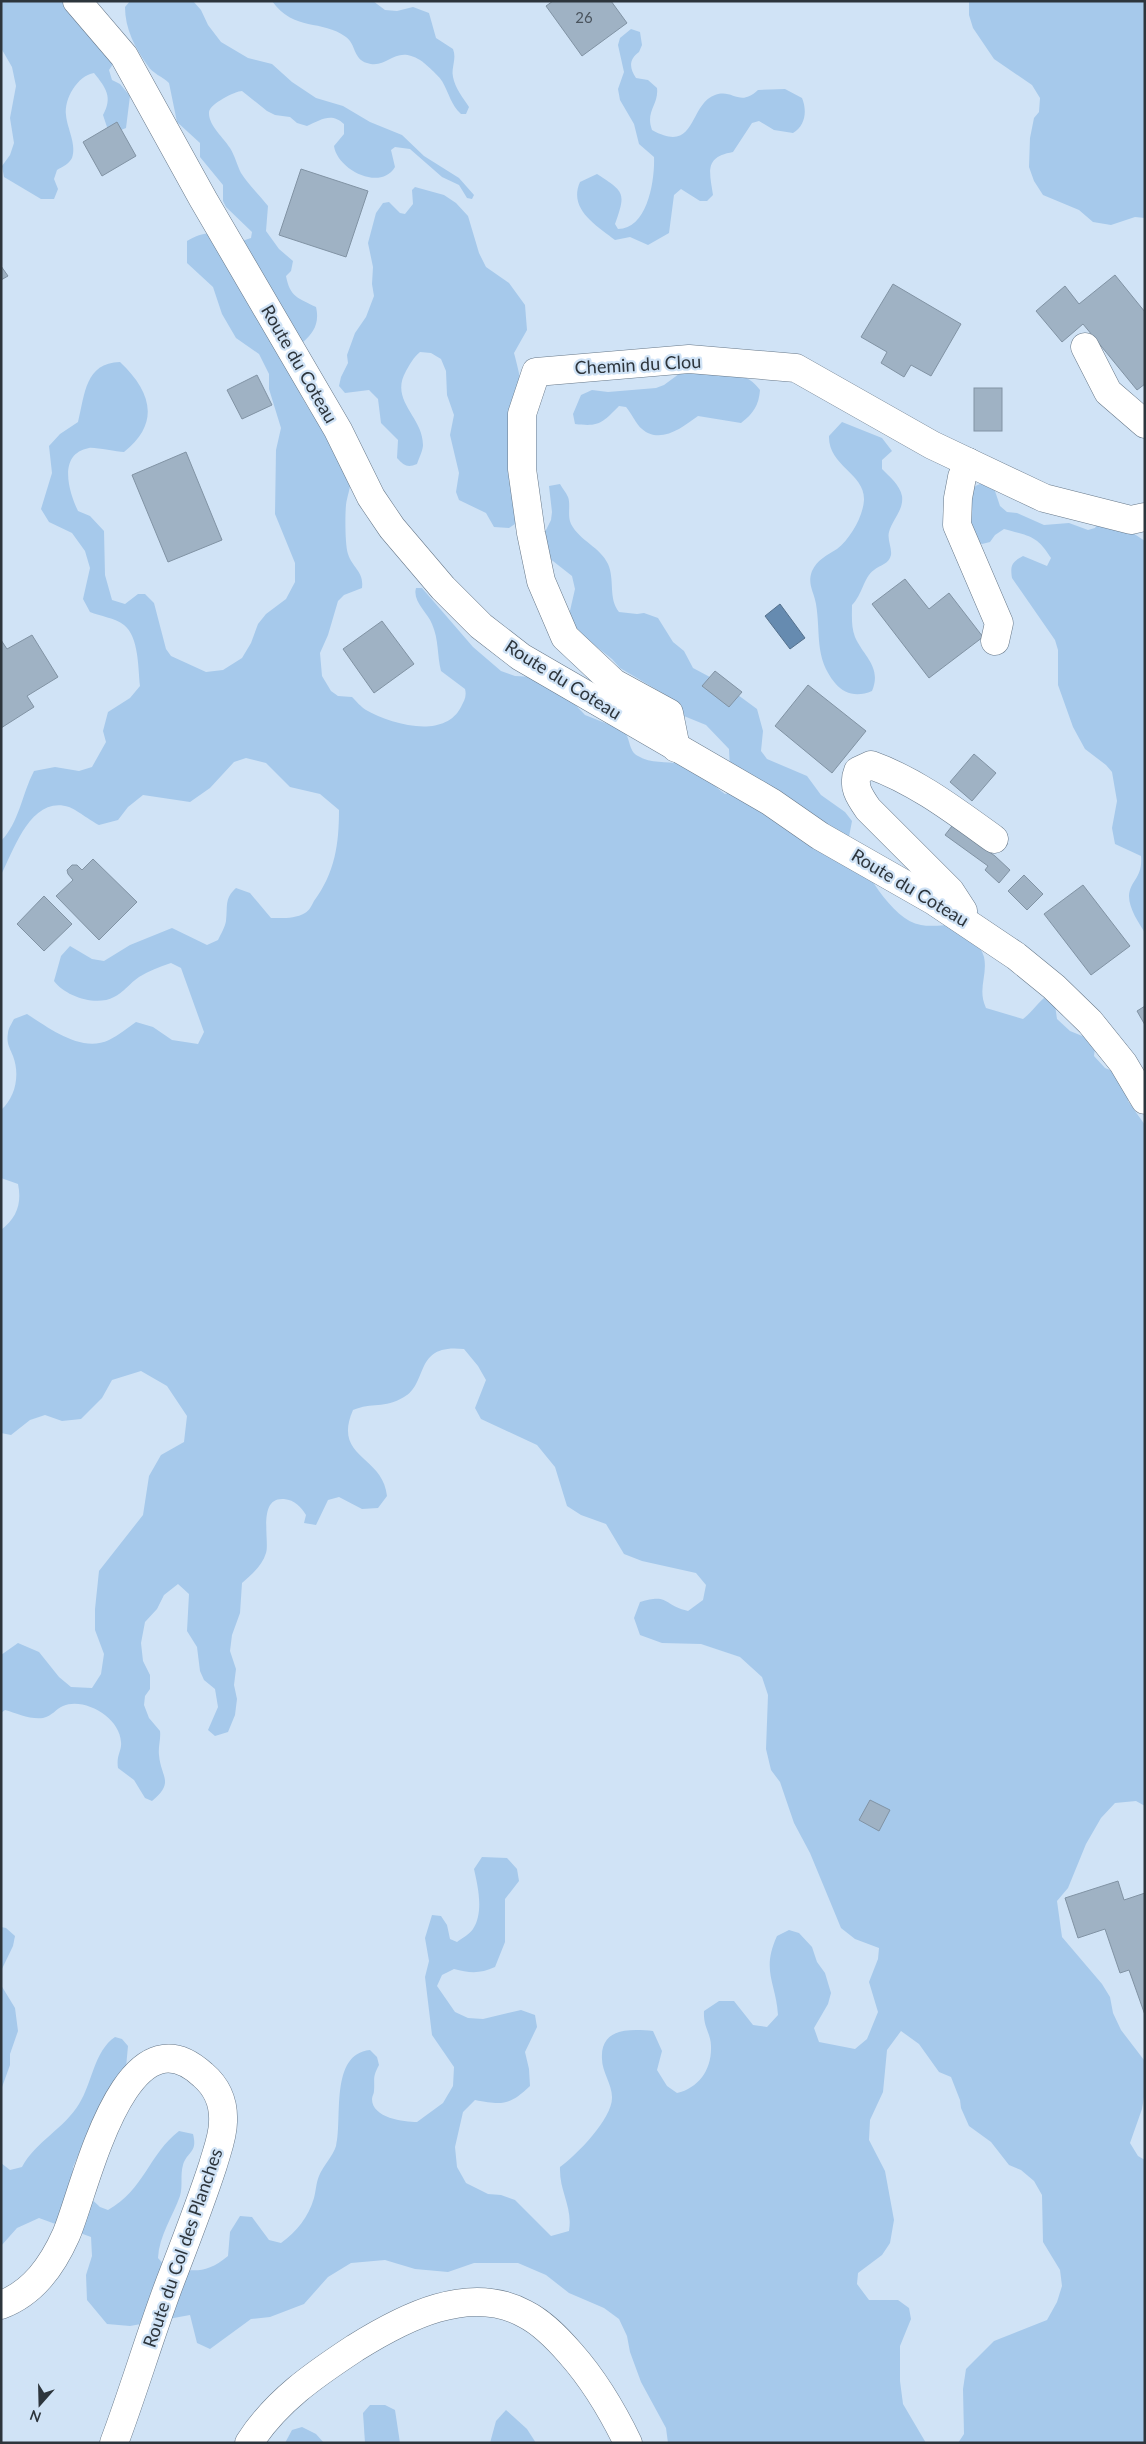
<svg xmlns="http://www.w3.org/2000/svg" width="1146" height="2444" font-family="Lato,sans-serif">
	<rect width="100%" height="100%" fill="#d0e3f6"/>
	<g fill="#a6c9eb">
		<path d="M1,1H66L113,64L109,70L112,80L120,84L130,96L126,128L116,132L108,130L103,115C113,97 106,88 94,73C77,76 64,99 66,115C67,128 77,145 72,158C69,164 62,167 57,170L54,179L58,189L54,199H41L4,177L2,166L10,155L14,143L10,118L16,86L12,67L1,48Z"/>
		<path d="M130,1H193L201,10L208,25L221,42L248,58L272,64L292,82L316,98L343,106L370,122L402,135L424,156L459,178L474,195L472,199L467,198L459,185L442,177L410,149L395,147L391,150L395,167C380,192 337,169 334,146L344,134V124C331,112 321,120 307,126L297,123L290,117L275,115L267,111L242,91C235,91 210,104 209,112C208,125 224,138 230,148C235,156 237,165 241,173C248,184 259,195 268,206L266,231L279,249L293,261L291,271L286,276C290,297 298,298 316,307C324,341 286,343 291,366C297,400 322,425 339,455C343,460 350,469 351,475C352,484 347,496 346,505C345,516 345,545 348,554C353,569 364,571 362,588L344,595L338,601L328,635L320,653L322,676L331,691L338,696L352,697C356,701 361,707 366,710C391,724 444,740 461,707C464,701 467,697 465,689L441,671C437,655 439,640 432,624C428,613 412,601 416,588H422L473,647L501,671L515,676L533,677L566,695L585,715L623,730C631,738 628,751 638,756C652,765 669,760 683,765C698,770 713,785 725,794L731,792L729,749L706,725L679,714L664,694L620,668L612,659L584,637L572,623L569,615L575,589L572,576L544,554V534L551,520L552,512L549,486L560,484C562,488 566,492 568,497C571,505 567,515 571,524C580,541 600,547 608,564C615,580 608,599 619,612L637,614L644,613L658,618L673,642L684,651L693,668L723,684L757,709L763,731L761,751L767,759L807,776L821,795L845,812L852,821L848,842C864,866 890,920 921,925C931,927 945,925 956,924C965,933 981,944 984,957C988,975 977,989 986,1008L1023,1019C1032,1012 1036,1005 1044,998L1055,1005L1057,1019L1070,1031L1092,1040L1095,1047L1094,1056L1105,1068L1115,1072L1129,1091L1128,1101L1145,1125V1806L1136,1801L1115,1803L1101,1818L1086,1844L1068,1888L1057,1901L1062,1937L1102,1984L1110,1997L1113,2013L1121,2030L1144,2060L1145,2091L1142,2109L1130,2143L1138,2156L1145,2160V2443H958L964,2434L963,2389L966,2369L994,2341L1047,2320L1057,2302L1062,2286L1060,2270L1043,2242L1042,2195L1034,2181L1021,2170L1009,2165L991,2142L969,2126L961,2108L960,2100L951,2077L939,2072L919,2044L901,2031L887,2050L883,2092L870,2120L869,2140L885,2171L894,2220L890,2243L882,2255L858,2273L857,2284L869,2300H898L909,2308L911,2319L900,2346V2381L903,2404L926,2443H668L666,2428L641,2382L630,2352L627,2336L619,2319L604,2308L569,2293L546,2275L518,2263H474L448,2272L415,2269L385,2260L351,2263L328,2277L304,2304L270,2317L251,2319L210,2349L197,2343L190,2315L130,2326L107,2324L87,2300L86,2275L92,2256L91,2237L39,2218L17,2228L1,2246V2163L10,2170L22,2167C36,2141 64,2129 79,2104C92,2084 94,2051 115,2037L122,2039L128,2046L125,2078L89,2131L73,2167L72,2181L100,2207L108,2210C144,2190 149,2154 179,2131L193,2134C198,2153 187,2151 183,2165C180,2175 183,2186 180,2196C173,2216 159,2236 158,2258L166,2267C193,2271 205,2275 228,2256L230,2232L240,2216L252,2217L269,2240L281,2243C297,2231 308,2218 314,2198C316,2191 316,2183 319,2176C323,2166 333,2156 336,2146C343,2120 329,2054 370,2050L377,2057L379,2065C372,2078 375,2079 374,2091C374,2094 372,2096 372,2099C372,2118 404,2122 417,2122L443,2103L453,2086L454,2067L432,2035L425,1977L429,1961L425,1938L432,1915L441,1916L447,1925L450,1939L457,1942C462,1938 470,1934 473,1929C484,1912 478,1887 474,1869L482,1857L507,1858L517,1869L519,1881L505,1899V1942L495,1967C480,1974 469,1973 454,1969L442,1975L437,1986L455,2012L468,2018L483,2019L521,2010L535,2015L537,2027L525,2052L529,2069L530,2086C509,2106 502,2105 475,2100L463,2112L455,2147L457,2167L466,2183L488,2194L501,2195L515,2200L551,2236L569,2231C573,2206 559,2192 560,2167C577,2155 613,2118 612,2097C612,2084 602,2072 602,2059C600,2027 631,2029 653,2031L662,2051L657,2070L667,2086L677,2093C699,2088 712,2069 711,2046C711,2034 703,2027 704,2011L719,2001H734L753,2025L767,2027L778,2015C776,1982 761,1971 777,1936L789,1930L799,1933L812,1947L817,1962L825,1973L831,1993L828,2004L814,2028L819,2042L855,2049L867,2039L878,2012L869,1982L878,1959L879,1948L855,1939L841,1928L810,1853L794,1823L780,1782L771,1770L766,1749L768,1695L762,1677L740,1657L701,1644L662,1643L640,1635L634,1618L640,1602C669,1593 663,1605 688,1611L703,1600L706,1585L696,1573L642,1561L624,1554L606,1524L581,1515L567,1506L555,1467L537,1445L481,1419L475,1408L486,1380L478,1366L464,1349C413,1343 429,1383 404,1397C384,1409 372,1402 353,1410C332,1458 383,1455 387,1496L378,1508L362,1509L339,1497L328,1500L316,1525L304,1523L306,1515C301,1507 295,1500 284,1499C257,1497 270,1540 266,1553C262,1566 252,1574 242,1583L240,1613L232,1635L230,1651L236,1669L234,1685L237,1699L235,1715L228,1732L215,1736L208,1730L218,1707L215,1689L204,1680L200,1671L197,1647L187,1631L189,1594L178,1584L164,1595L157,1609L145,1622L141,1643L143,1661L150,1675V1689L145,1696L144,1705L149,1718L160,1731C161,1739 158,1747 159,1755C161,1778 175,1782 152,1801L145,1798L134,1780L118,1768C116,1755 122,1751 121,1742C120,1718 85,1697 63,1706C56,1709 52,1716 43,1718C31,1720 16,1713 5,1710L1,1713V1655L18,1643L39,1652L59,1677L71,1687L92,1688L101,1674L104,1654L95,1630V1609L99,1571L143,1515L149,1476L161,1455L184,1442L187,1416L167,1386L141,1371L112,1380L102,1398L81,1419L62,1421L45,1415L30,1420L11,1435L1,1433V1230C17,1218 22,1203 18,1184L1,1178V1110C16,1097 20,1074 13,1056C10,1048 6,1043 8,1033C8,1029 12,1023 14,1019L27,1014C49,1028 81,1053 109,1040C119,1035 127,1028 136,1022L153,1027L172,1040L198,1044L204,1032L181,968L171,963C159,967 149,971 139,977C130,983 123,993 114,997C96,1007 65,996 54,981L61,956L70,946L92,959L104,961L130,945L172,928L207,945L218,940C221,934 225,927 226,921C228,906 224,899 236,888L250,893L271,918C282,918 295,919 305,913C309,911 312,905 314,901C335,873 339,844 339,810L320,794L290,787L266,763L246,758L234,762L210,788L190,802L143,795L128,807L118,820L99,825C91,821 75,809 69,807C31,795 14,850 1,875V841C19,823 22,794 34,771L55,767L79,771L92,767L106,742L103,731L108,712L130,698L140,686C138,668 139,637 124,625C115,618 100,616 90,612L83,599L90,568L85,551L72,533L49,522L41,509L52,473L49,446L60,434L78,422C85,394 85,363 120,362C151,391 161,423 124,452C116,452 95,447 89,448C57,454 69,492 78,511L90,516L104,531L105,575L112,600L125,604L138,594H145L154,603L166,649L171,656L206,672L223,670L242,658L251,643L258,624L266,614L286,599L295,582V563L275,514L276,450L281,428L269,389V374L259,354L236,338L222,314L213,287L187,263V241C207,230 212,232 230,245L251,238L252,232L226,207L223,201V185L200,157V143L177,122L169,83C163,77 152,73 148,66C135,48 125,29 125,7Z"/>
		<path d="M272,1H373L385,10L397,11L413,7L429,13L436,38L453,49C457,59 451,67 453,77C455,88 463,98 469,107L466,114H461C451,105 449,93 442,81C440,77 425,63 420,60C394,44 388,70 367,63C353,59 356,44 346,37C322,19 294,32 272,1Z"/>
		<polygon points="969,1 1145,1 1145,218 1135,217 1111,225 1093,222 1079,210 1043,195 1034,181 1029,167 1030,138 1034,118 1039,112 1040,98 1032,85 994,59 973,28 969,15"/>
		<path d="M631,29L640,32L642,45L639,52C629,59 629,68 636,78L648,80L657,88C659,105 645,111 652,130C697,155 688,105 715,95C733,88 739,108 758,90L785,89L802,98C807,110 806,125 793,133L774,130L759,121L752,123L733,152C705,157 709,170 713,195L707,201H700L681,189L674,195L669,233L648,245L630,237L615,240C596,225 568,209 580,182L597,174C625,192 626,193 615,224L618,229C648,229 655,179 654,157L639,144L634,124L620,100L618,89L624,72L618,45L620,38Z"/>
		<path d="M415,187L444,195L456,203L468,216L479,253L486,267L509,283L525,305L527,330L514,353C516,361 519,371 520,380C521,411 510,444 510,476C509,493 520,507 515,524L509,528L494,527L486,513L459,500L456,492L459,473L450,435L454,415L447,395L446,371L441,359L431,353L420,352C413,358 410,364 406,371C389,401 423,416 423,445C423,450 419,458 417,464C408,468 404,466 397,458L398,440L381,423L378,399L369,390L345,393L339,386L341,377L348,363L347,355L355,333L366,317L374,296L372,284L373,267L368,243L376,213L383,203L389,202L400,213L405,214L413,204L412,190Z"/>
		<path d="M683,371C710,372 743,366 760,390C759,405 753,414 741,423L698,416C683,427 660,445 642,429C636,424 632,414 626,407L619,406C602,423 600,427 575,424L573,414L581,395L592,390L608,392L656,388L664,385Z"/>
		<path d="M842,422L882,438L892,451L882,460V469C889,476 900,485 902,496C904,510 892,520 889,532C887,539 892,548 891,555C889,564 880,565 874,570C863,578 863,594 852,605C852,615 851,627 855,637C864,657 882,667 872,691C858,697 845,695 835,683C814,657 821,634 816,604C814,592 807,584 812,571C817,560 827,555 837,549C850,539 863,517 864,500C865,473 828,466 829,436Z"/>
		<path d="M986,483L995,491L1000,506L1007,512L1017,513L1044,525L1069,523L1088,530L1095,528L1099,520L1122,526L1145,541V933C1139,923 1129,909 1129,896C1130,880 1143,878 1141,856L1115,844L1112,828L1117,801L1112,772L1106,765L1085,749L1073,727L1058,685V650L1055,640L1012,578C1010,565 1012,562 1023,556L1047,566L1051,558C1037,535 1029,536 1004,529L995,535L990,542L982,544L973,539L964,500C969,490 974,484 986,483Z"/>
		<polygon points="1,1927 6,1928 15,1936 13,1946 1,1971"/>
		<polygon points="1,1985 15,2008 18,2031 10,2054 10,2065 1,2090"/>
		<polygon points="370,2405 385,2405 395,2410 400,2443 365,2443 363,2413"/>
		<polygon points="506,2410 527,2429 536,2443 490,2443 496,2421"/>
		<polygon points="302,2427 316,2434 324,2443 285,2443 292,2430"/>
	</g>
	<polygon fill="#668bb0" stroke="#55718d" points="780,604 805,638 790,649 765,616"/>
	<g fill="#9fb2c4" stroke="#8193a4">
		<polygon points="553,1 611,1 627,23 582,56 546,6"/>
		<polygon points="117,122 136,156 102,176 83,142"/>
		<polygon points="301,169 368,191 346,257 279,235"/>
		<polygon points="1,266 8,276 1,280"/>
		<polygon points="1115,275 1145,312 1145,384 1137,390 1083,324 1062,342 1036,311 1065,286 1079,304"/>
		<polygon points="893,284 961,324 931,376 911,365 904,377 881,363 887,352 861,337"/>
		<polygon points="257,375 272,405 242,419 227,390"/>
		<rect x="974" y="388" width="28" height="43"/>
		<polygon points="186,452 222,540 168,562 132,475"/>
		<polygon points="905,579 929,609 949,593 983,637 929,678 872,604"/>
		<polygon points="382,621 414,664 374,693 343,649"/>
		<polygon points="32,635 58,677 27,696 34,707 1,728 1,640 7,649"/>
		<polygon points="715,671 742,692 729,707 702,686"/>
		<polygon points="808,685 866,731 832,773 775,726"/>
		<polygon points="974,754 996,773 972,801 950,782"/>
		<polygon points="952,826 995,856 1010,870 999,883 985,870 988,866 945,835"/>
		<polygon points="93,859 137,902 99,940 56,896 73,880 68,874 67,870 72,865 77,865 82,870"/>
		<polygon points="1024,875 1043,894 1027,910 1008,891"/>
		<polygon points="1083,885 1130,946 1091,975 1044,914"/>
		<polygon points="44,896 72,924 44,951 17,924"/>
		<polygon points="1145,1006 1145,1025 1137,1011"/>
		<polygon points="870,1800 890,1810 879,1831 859,1820"/>
		<polygon points="1118,1881 1124,1900 1145,1893 1145,2015 1129,1970 1120,1973 1105,1929 1078,1938 1065,1898"/>
	</g>
	<g fill="none" stroke-linecap="round" stroke-linejoin="round">
		<g stroke="#677889" stroke-width="29">
			<g id="minor">
				<polyline points="77,1 124,56 203,199 338,430 371,497 392,528 443,588 481,626 521,657 771,802 820,836 934,901 1016,956 1054,987 1090,1022 1123,1063 1145,1100"/>
				<polyline points="1085,347 1108,392 1145,424"/>
				<polyline points="968,462 962,477 958,498 957,525 999,623 995,641"/>
				<polyline points="676,748 669,713 614,683 565,637 541,581 531,533 522,469 522,414 536,372 689,359 796,368 932,445 1044,498 1131,520 1145,517"/>
				<path d="M962,914L963,911L950,891L868,809C859,796 852,786 858,771L871,765C916,781 955,811 994,839"/>
				<path d="M1,2305C33,2293 52,2266 66,2235C85,2192 124,2002 203,2075C217,2087 224,2103 223,2122C223,2136 217,2151 213,2165C200,2205 185,2243 170,2282C150,2335 134,2390 114,2443"/>
				<path d="M249,2443C276,2401 314,2375 355,2348C403,2318 469,2283 525,2314C543,2323 558,2339 571,2354C594,2380 612,2410 628,2443"/>
			</g>
		</g>
		<use href="#minor" stroke="#fff" stroke-width="28"/>
	</g>
	<g text-anchor="middle" stroke-width="4.5" stroke-linejoin="round" paint-order="stroke">
		<g font-size="15" fill="#4a545e">
			<text x="584" y="23">26</text>
		</g>
		<g font-size="18" fill="#2d353c" stroke="#d0e3f6">
			<text transform="translate(299 364) rotate(60)" y="6">Route du Coteau</text>
			<text transform="translate(638 365) rotate(-3)" y="6">Chemin du Clou</text>
			<text transform="translate(563 680) rotate(32)" y="6">Route du Coteau</text>
			<text transform="translate(910 888) rotate(31)" y="6">Route du Coteau</text>
			<text transform="translate(183 2248) rotate(-71)" y="6">Route du Col des Planches</text>
		</g>
	</g>
	<rect width="1146" height="2444" fill="none" stroke="#2d353c" stroke-width="5"/>
	<g transform="translate(40 2404) rotate(200)" stroke="#d0e3f6" stroke-width="4" paint-order="stroke">
	<path d="M0-4L9 19L0 12L-9 19Z" fill="#2d353c"/>
	<text y="-8" font-size="14" font-weight="bold" text-anchor="middle" fill="#2d353c">N</text>
	</g>
</svg>
